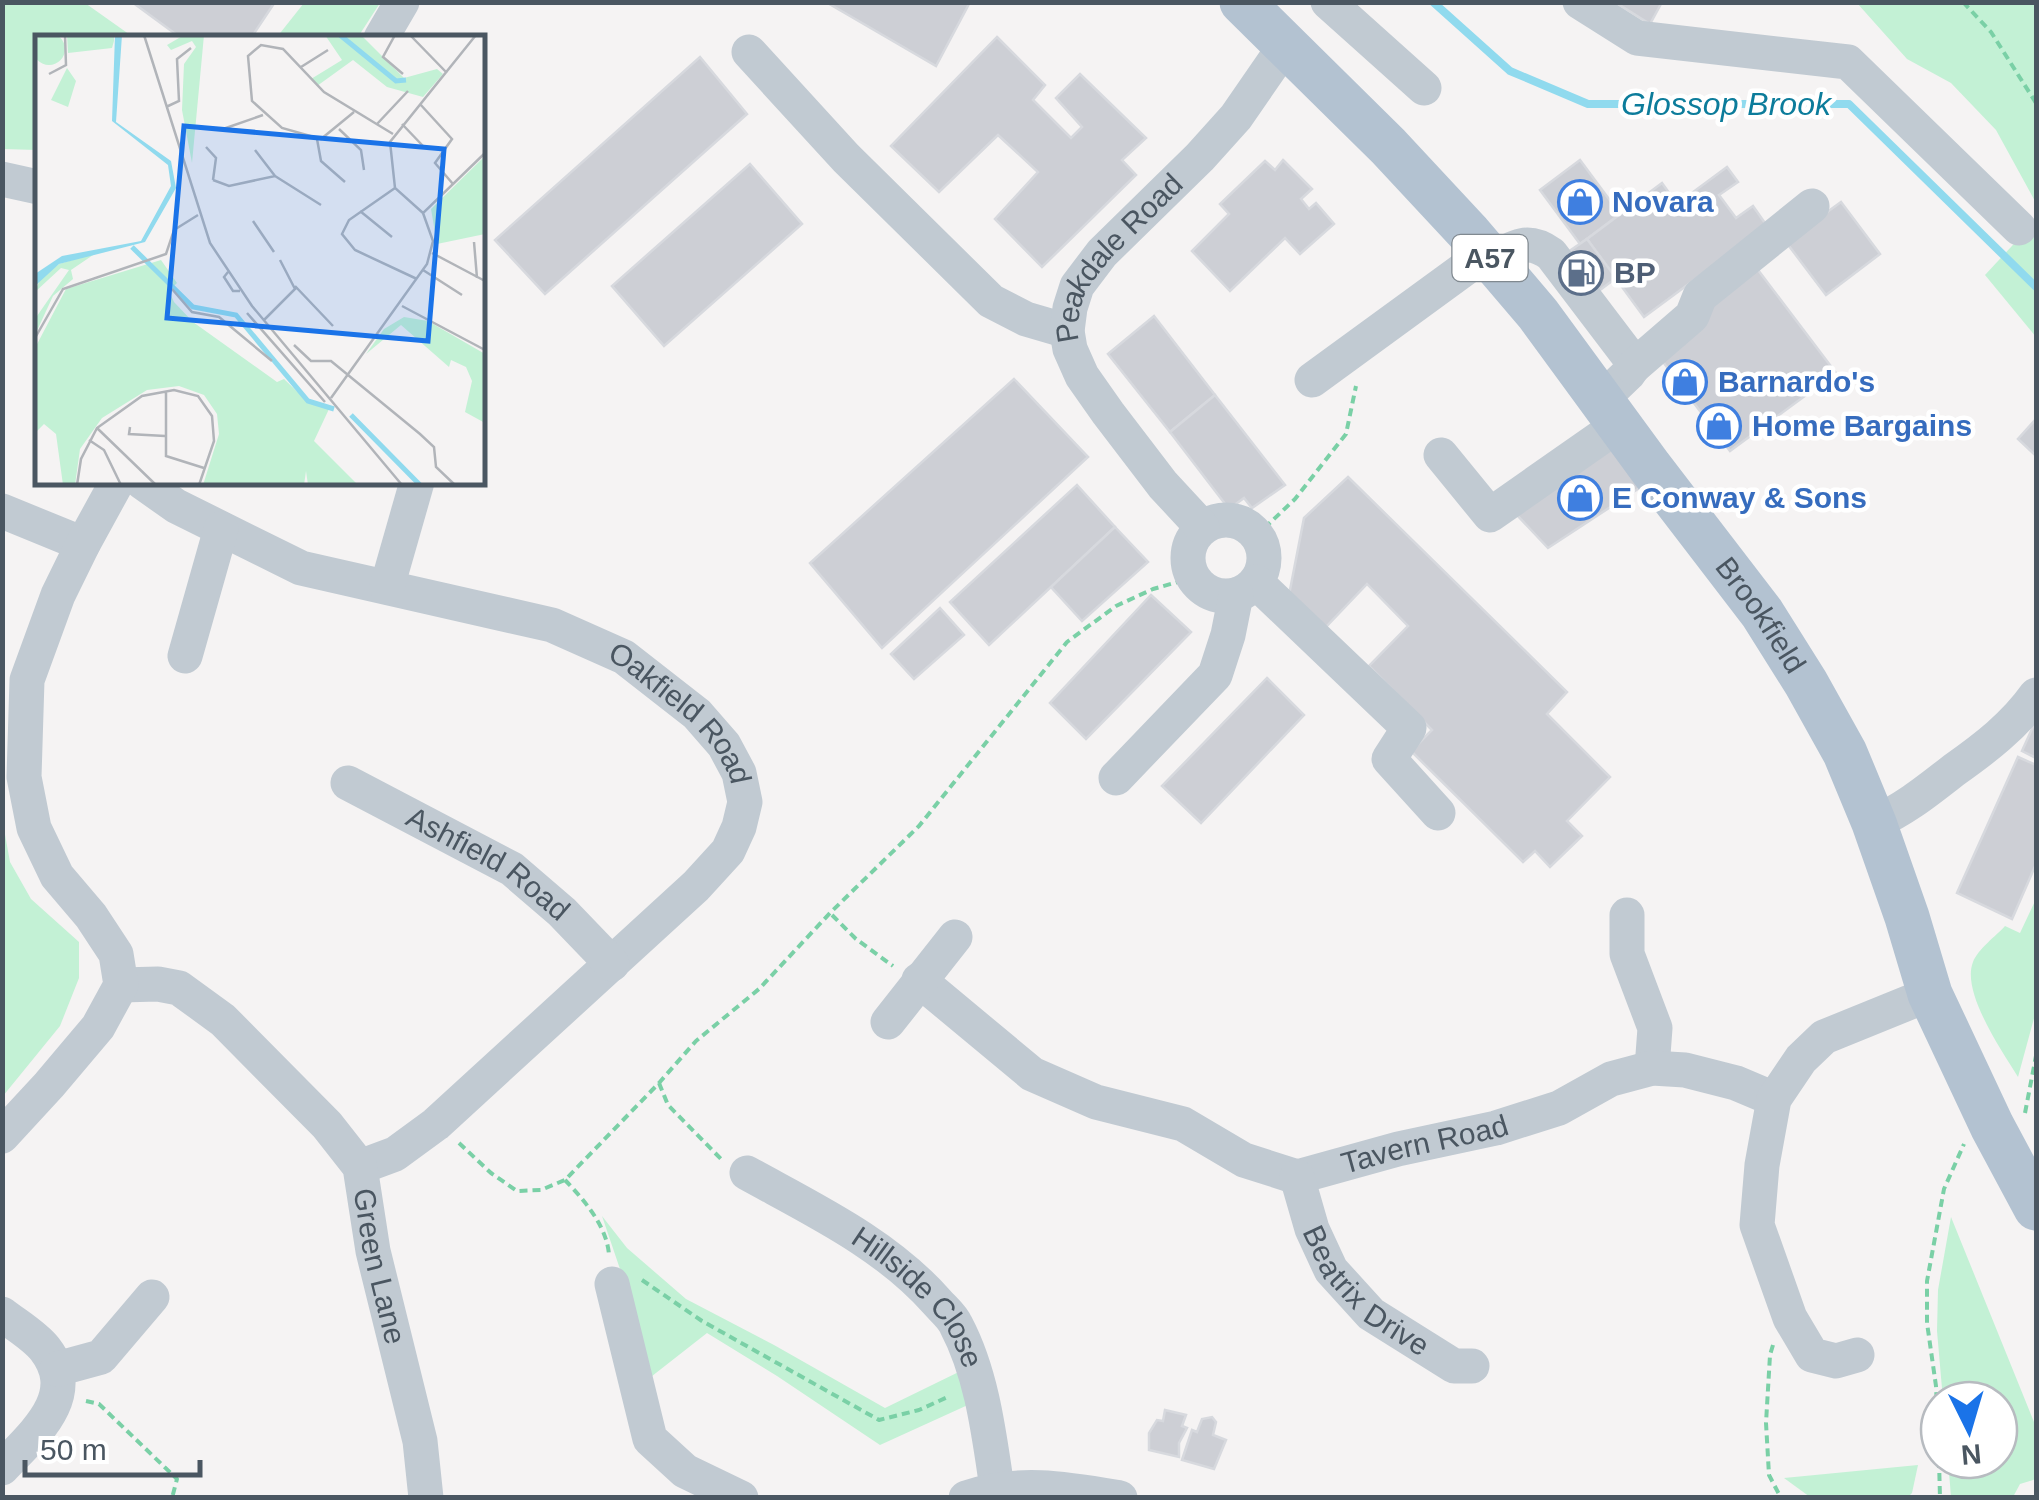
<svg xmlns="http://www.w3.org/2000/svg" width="2039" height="1500" font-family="Helvetica,sans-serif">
	<rect width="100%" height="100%" fill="#f5f3f3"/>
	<g fill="#c3f1d5">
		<polygon points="3,2 85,3 133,37 38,38 37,150 3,149"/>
		<polygon points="304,3 305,2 380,3 358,37 277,37"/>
		<polygon points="1857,3 2036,3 2036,203 1996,130 1951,83 1907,59"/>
		<polygon points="2036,220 2036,337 1985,275"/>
		<polygon points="2,818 10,862 31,899 79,942 79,978 60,1026 3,1096"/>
		<path d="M2036,899V1011L2018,1077C2002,1051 1961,992 1973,962C1978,949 1996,936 2005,926L2020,933Z"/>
		<polygon points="602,1216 627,1248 686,1299 774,1345 885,1408 973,1365 981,1399 880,1445 777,1376 707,1333 647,1380 621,1272"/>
		<polygon points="1951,1217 2036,1427 2036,1479 2020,1484 2013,1497 1951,1497 1948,1460 1999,1460 1999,1400 1943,1400 1937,1331 1938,1290"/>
		<polygon points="1918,1465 1912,1493 1908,1497 1810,1497 1784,1478"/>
	</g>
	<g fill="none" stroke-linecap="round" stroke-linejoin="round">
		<polyline stroke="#90daee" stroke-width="8" points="1433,2 1510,71 1588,104 1849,104 2036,287"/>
	</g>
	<g fill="#cdcfd5" stroke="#d7d9de" stroke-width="2.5">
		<polygon points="132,2 275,2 251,38 181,38"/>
		<polygon points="826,2 970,2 936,66"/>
		<polygon points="1615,2 1662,2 1650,24"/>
		<polygon points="997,37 1045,85 1033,100 1071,138 1082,127 1056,98 1080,74 1146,138 1122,160 1136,175 1042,267 995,219 1038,172 998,135 939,192 891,146"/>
		<polygon points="700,57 747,114 545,294 495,240"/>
		<polygon points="1283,160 1312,189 1301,199 1309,209 1316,203 1334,224 1300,254 1285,238 1230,291 1192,251 1229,214 1220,204 1265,161 1275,170"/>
		<polygon points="1580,160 1620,214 1580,244 1540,190"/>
		<polygon points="750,164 802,224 664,346 612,286"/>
		<polygon points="1727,167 1738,182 1719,195 1736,218 1753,206 1767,226 1644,317 1587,239 1662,183 1677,204"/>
		<polygon points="1841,202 1880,254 1826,295 1786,242"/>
		<polygon points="1587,239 1616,278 1576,308 1546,267"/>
		<polygon points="1749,258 1836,373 1730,451 1654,350"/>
		<polygon points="1154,316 1215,395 1170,432 1108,354"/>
		<polygon points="1014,379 1088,457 882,648 810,563"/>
		<polygon points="1215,395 1285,485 1252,508 1244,498 1229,509 1170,432"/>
		<polygon points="2036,419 2036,452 2034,454 2018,439"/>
		<polygon points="1613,440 1647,483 1548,548 1515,513"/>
		<polygon points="1348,477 1567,692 1547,714 1610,777 1567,821 1582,836 1550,867 1535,851 1523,862 1411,751 1432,730 1369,666 1408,626 1367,584 1324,629 1289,595 1304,518"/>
		<polygon points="1077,485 1115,527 989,645 950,602"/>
		<polygon points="1115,527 1148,562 1082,621 1051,587"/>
		<polygon points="1151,595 1191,632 1086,739 1050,703"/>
		<polygon points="940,608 964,635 914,679 891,654"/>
		<polygon points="1267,678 1304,715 1201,823 1162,786"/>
		<polygon points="2036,720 2036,758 2022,751"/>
		<polygon points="2018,757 2036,765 2036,864 2012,919 1957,893"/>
		<polygon points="1165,1410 1186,1415 1182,1426 1187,1428 1179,1443 1179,1457 1149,1450 1149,1433 1157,1420 1163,1421"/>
		<polygon points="1212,1417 1216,1422 1213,1435 1226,1440 1214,1469 1182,1460 1192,1430 1197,1432 1202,1419"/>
	</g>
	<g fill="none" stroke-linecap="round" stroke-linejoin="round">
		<g stroke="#7ad0a6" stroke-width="4" stroke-dasharray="8 5" stroke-linecap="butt">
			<polyline points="1963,2 1991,32 2036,103"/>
			<polyline points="1255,537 1295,499 1346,434 1356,386"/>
			<polyline points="832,915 856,939 893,966"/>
			<polyline points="659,1083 668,1105 721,1159"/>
			<polyline points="2025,1113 2036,1056"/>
			<polyline points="459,1143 491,1173 517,1191 541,1190 565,1180 659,1083 696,1041 759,989 830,913 919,826 1067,642 1116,606 1153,589 1192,578"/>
			<path d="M565,1180C584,1200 607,1226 609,1255"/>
			<polyline points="642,1280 702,1321 879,1420 919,1410 950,1396"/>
			<polyline points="1773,1345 1770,1355 1766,1423 1769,1475 1781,1498"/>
			<polyline points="86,1401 99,1404 177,1479 172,1498"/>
			<polyline points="1939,1452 1936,1386 1927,1323 1927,1281 1944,1189 1964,1144"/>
			<polyline points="1939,1460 1940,1498"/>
		</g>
		<g stroke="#c1cad2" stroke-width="35">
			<polyline points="1328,2 1424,88"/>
			<polyline points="1580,2 1637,38 1848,62 2019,228"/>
			<polyline points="381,38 402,2"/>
			<polyline points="749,52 846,158 991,301 1026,319 1067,331"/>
			<polyline points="2,179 38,187"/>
			<path d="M1492,261C1514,247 1527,237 1551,254L1630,358L1633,367L1628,374L1602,399"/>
			<polyline points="1633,367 1692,316 1700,296 1812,206"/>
			<polyline points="1312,380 1486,253"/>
			<polyline points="1441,455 1490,515 1620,424"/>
			<path id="s1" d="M142,482L176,506L301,568L552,625L624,657L697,714L724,745L739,773L745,802L739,827L728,851L696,886L436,1124L395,1154L360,1167"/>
			<polyline points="2,511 83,544"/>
			<circle cx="1226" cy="558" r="38"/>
			<path id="s2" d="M1202,527L1163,485L1108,413L1082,376L1070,349L1067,331L1070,308L1077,286L1102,253L1200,157L1236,117L1285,46"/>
			<polyline points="1256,582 1409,728 1389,759 1438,813"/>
			<polyline points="387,587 417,482"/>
			<polyline points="185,656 221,529"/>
			<polyline points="1116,778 1215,675 1228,635 1236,595"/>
			<path id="s3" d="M348,783L512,869L562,912L612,964"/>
			<path d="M1874,823C1905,809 1927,791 1954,770C1985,748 2014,726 2036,695"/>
			<polyline points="1627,915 1627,954 1655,1028 1652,1068"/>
			<path id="s4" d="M919,980L1032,1074L1096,1102L1183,1124L1244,1160L1297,1177L1398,1149L1496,1128L1559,1108L1611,1079L1652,1068L1685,1070L1736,1083L1774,1099"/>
			<path id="s5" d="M121,985L158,984L179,988L223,1020L327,1125L360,1167L373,1251L420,1441L426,1498"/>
			<polyline points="888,1022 955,937"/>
			<polyline points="2,1136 49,1085 98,1027 121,985 116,954 91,916 57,876 34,828 24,777 27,680 58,595 83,544 117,482"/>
			<path id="s6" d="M747,1173C814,1210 886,1244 937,1302C943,1309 952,1316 956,1325C982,1374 989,1434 997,1488"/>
			<path id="s7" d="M1297,1177L1312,1229L1331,1270L1371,1314L1454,1366H1472"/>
			<polyline points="612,1284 650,1439 685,1471 741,1498"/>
			<path d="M2,1314C16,1325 35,1336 45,1349C81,1396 34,1434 2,1468"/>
			<polyline points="1857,1355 1836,1361 1812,1355 1790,1318 1757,1225 1762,1165 1774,1099 1801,1059 1824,1037 1930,994"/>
			<polyline points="57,1369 101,1357 152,1297"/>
			<path d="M966,1498C1018,1480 1067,1489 1120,1498"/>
		</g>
		<path stroke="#b3c2d1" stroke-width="45" id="s8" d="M1242,2L1388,146L1469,233L1538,314L1650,467L1762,613L1806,683L1845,753L1874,823L1907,917L1930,994L1992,1126L2036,1208"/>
	</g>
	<defs>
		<g id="shop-ring" transform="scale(2.25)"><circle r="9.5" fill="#fff" stroke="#3f7fe0" stroke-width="1.5"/><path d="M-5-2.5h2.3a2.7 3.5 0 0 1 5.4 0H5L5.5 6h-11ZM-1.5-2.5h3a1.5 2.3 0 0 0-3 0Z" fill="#3f7fe0"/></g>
		<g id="fuel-ring" transform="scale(2.25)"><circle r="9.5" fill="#fff" stroke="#5c6f8a" stroke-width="1.5"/><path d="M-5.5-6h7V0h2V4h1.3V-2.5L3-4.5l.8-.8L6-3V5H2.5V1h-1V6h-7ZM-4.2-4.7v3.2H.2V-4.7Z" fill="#5c6f8a"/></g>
	</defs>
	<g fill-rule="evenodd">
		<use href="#shop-ring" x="1580" y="202"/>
		<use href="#fuel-ring" x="1581" y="273"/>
		<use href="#shop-ring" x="1685" y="382"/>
		<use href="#shop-ring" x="1719" y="426"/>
		<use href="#shop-ring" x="1580" y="498"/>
	</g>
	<g text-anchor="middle" stroke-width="9" stroke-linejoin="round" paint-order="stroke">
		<rect fill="#fff" stroke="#808990" stroke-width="2.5" x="1452.5" y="235" width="75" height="46" rx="8"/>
		<g font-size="28" font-weight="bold" fill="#4a5661">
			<text x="1490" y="268">A57</text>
		</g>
		<g font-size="30" font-weight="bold" fill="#366cbe" stroke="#fff" text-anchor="start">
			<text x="1612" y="212">Novara</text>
			<text x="1718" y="392">Barnardo's</text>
			<text x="1752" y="436">Home Bargains</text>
			<text x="1612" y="508">E Conway &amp; Sons</text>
		</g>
		<g font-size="30" fill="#4a5661" stroke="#fff">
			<text dy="10" stroke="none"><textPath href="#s2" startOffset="332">Peakdale Road</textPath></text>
			<text dy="10" stroke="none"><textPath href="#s8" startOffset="805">Brookfield</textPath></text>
			<text dy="10" stroke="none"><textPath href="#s1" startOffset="598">Oakfield Road</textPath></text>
			<text dy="10" stroke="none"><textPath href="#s3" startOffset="162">Ashfield Road</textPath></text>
			<text dy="10" stroke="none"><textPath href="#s4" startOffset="565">Tavern Road</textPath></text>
			<text dy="10" stroke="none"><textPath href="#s5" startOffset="415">Green Lane</textPath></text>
			<text dy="10" stroke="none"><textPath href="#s7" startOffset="138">Beatrix Drive</textPath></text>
			<text dy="10" stroke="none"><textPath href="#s6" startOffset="215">Hillside Close</textPath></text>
		</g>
		<g font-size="30" font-weight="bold" fill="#4e5e75" stroke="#fff" text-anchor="start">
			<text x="1614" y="283">BP</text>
		</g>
		<g font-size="32" font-style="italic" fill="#0c7c9b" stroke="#fff">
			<text x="1726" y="115">Glossop Brook</text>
		</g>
	</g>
	<g transform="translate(35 35)">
		<rect width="450" height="450" fill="#f5f3f3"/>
		<path d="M-2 14a16 16 0 1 1 32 0a16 16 0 1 1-32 0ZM32,0H79V6L77,13L33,18ZM149,0H169L157,128L147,75L149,29L161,12L157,6L136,15L132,10ZM290,0H326L369,43L402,34L408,39L388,62L352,52L318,25L282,51L276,44L307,25ZM32,33L41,46L33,72L16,65ZM450,121V199L402,209L396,174ZM61,218L36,235L38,244L18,261L0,300L2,281L34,235L26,233L0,257L5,244L24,229ZM126,225L142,248L134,256L139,267L158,287L242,347L249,344L273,367L294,374L279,406L323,450H273L271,436L269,450H168L184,399L182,379L169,360L144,351L112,355L67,383L45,414L40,450H28L21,399L9,389L0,398V313L31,254ZM369,282L393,286L450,319V388L430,377L437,346L431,332L416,325L414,332L366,290L331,319L349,294Z" fill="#c3f1d5"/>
		<path d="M80,0H87L81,87L136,126L141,153L110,207L24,229L0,251V239L27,221L106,206L136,151L133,130L77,86Z" fill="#90daee"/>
		<path fill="none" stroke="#90daee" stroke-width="5" d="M305,0L361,46L371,45M97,212L158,272L201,280L273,366L299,374M316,380L385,450"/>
		<path fill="none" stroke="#b1b4b9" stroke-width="2.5" d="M109,0L175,208L217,271L367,450M360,0L348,22L368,39M375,0L412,38M266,32L293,15M14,39L31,30L30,0M385,69L417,104L400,128L418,149M131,72L144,66L142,24L156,13M319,77L286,104L247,93L217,66L213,21L226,10L248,14L289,57L358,99M342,89L373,56M367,89L388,111M188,94L228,80M304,94L326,115L329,135M282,104L286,126L310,147M171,112L181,123L178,145M220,115L240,141M178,145L194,151L240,141L286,170M360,153L314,185L307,199L320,215L382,244M325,176L357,202M388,178L360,153L355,107L441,0M218,186L239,217M439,207L442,243M397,218L450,246M388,235L427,260M193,237L189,242L198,256H205M260,251L298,291M137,254L157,277L184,282L237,326M367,271L450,315M212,278L290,367M229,285L260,254L245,225M0,303L28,254L131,219L139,195L163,180M259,310L276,326H296L385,399L399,412L401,432L420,450M131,356V421L169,433M296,363L392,229L398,206L388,178L450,118M95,392L94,399L130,401M62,393L121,450M54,405L69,415L86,450M42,450L46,424L62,393L107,361L139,355L163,361L177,381L179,406L164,450"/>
		<path fill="#1a73e8" fill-opacity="0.15" stroke="#1a73e8" stroke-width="5" d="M149,91L409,114L393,306L132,283Z"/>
		<rect width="450" height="450" fill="none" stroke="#4a5661" stroke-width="5"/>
	</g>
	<rect width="2039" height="1500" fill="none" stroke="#4a5661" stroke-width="10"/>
	<g transform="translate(1969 1430) rotate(175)"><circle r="48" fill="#ffffff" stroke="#b7bbc0" stroke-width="2.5"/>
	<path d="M0-8L18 38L0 25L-18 38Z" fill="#1a73e8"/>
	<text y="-15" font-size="28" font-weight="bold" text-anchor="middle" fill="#4a5661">N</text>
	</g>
	<path d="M25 1460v15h175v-15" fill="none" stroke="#4a5661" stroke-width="5"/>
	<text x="40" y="1460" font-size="30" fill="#4a5661" stroke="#ffffff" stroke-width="8" paint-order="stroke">50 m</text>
</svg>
